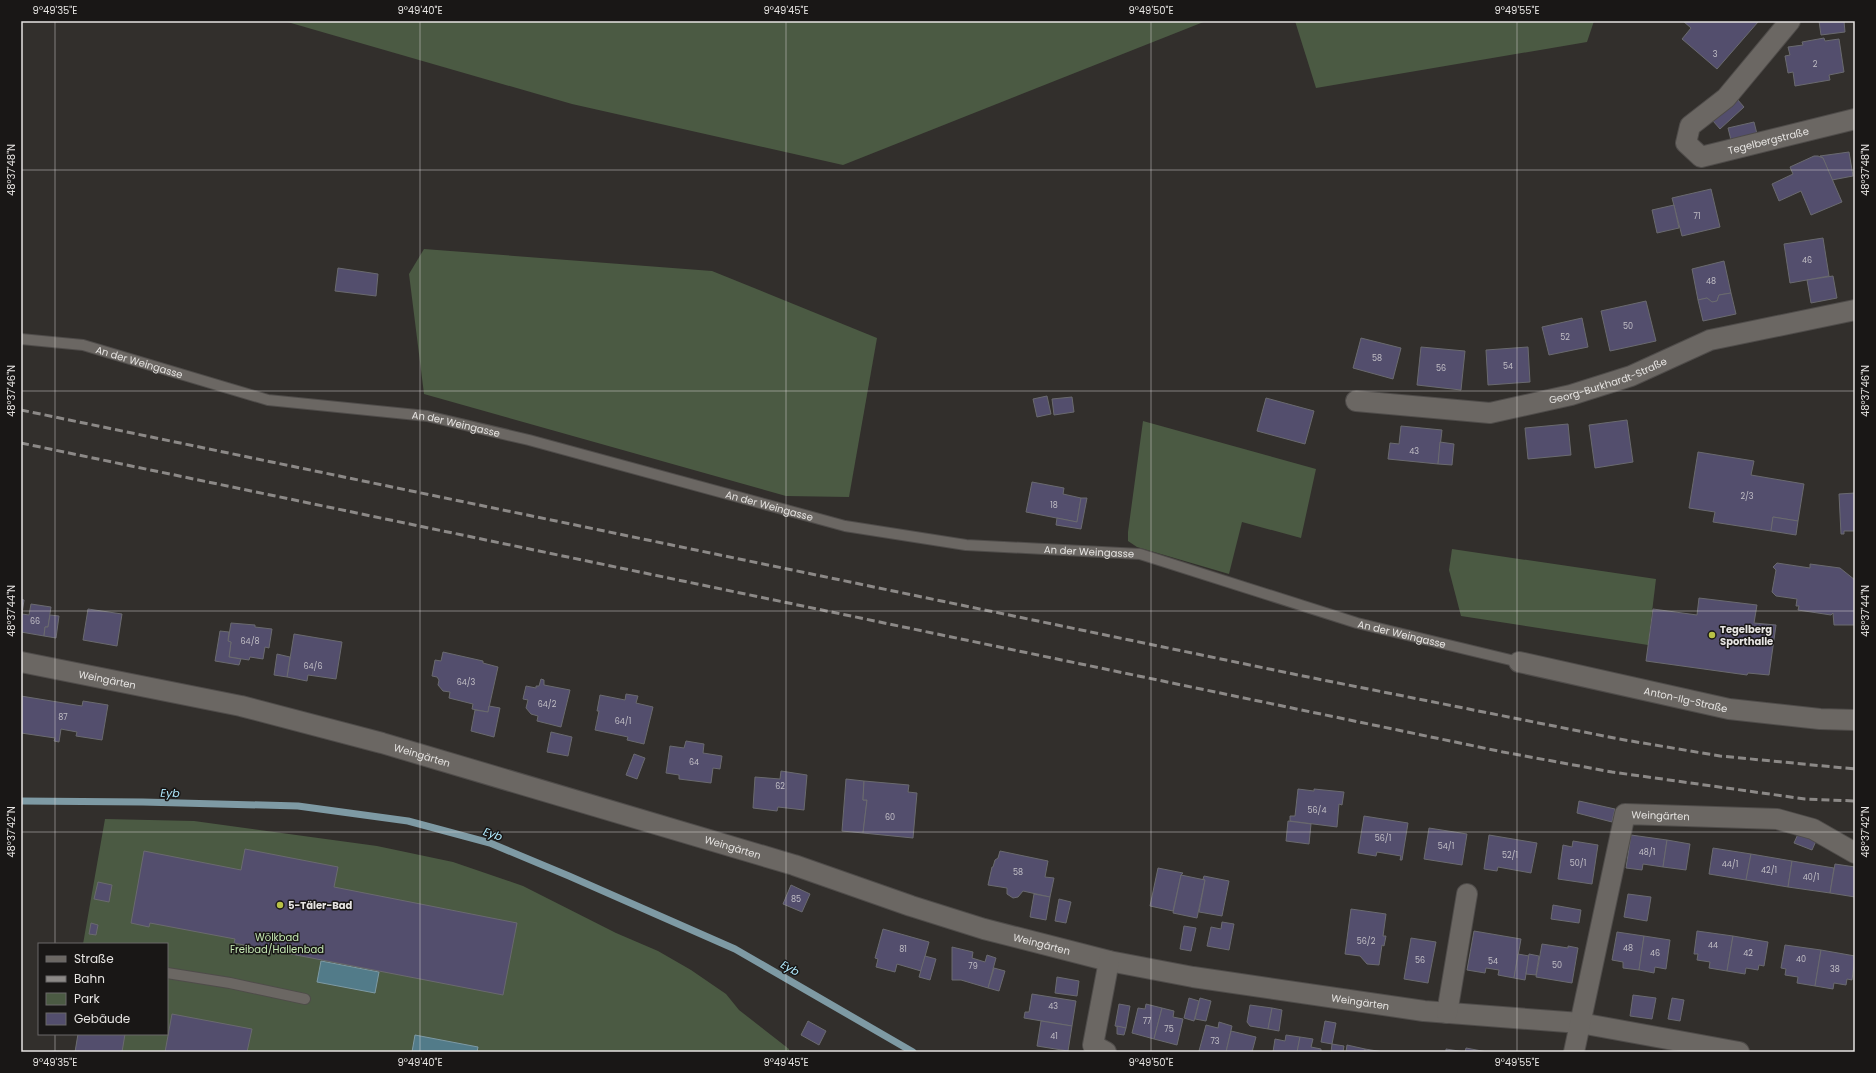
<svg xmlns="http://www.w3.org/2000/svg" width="1876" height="1073" font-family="Poppins,sans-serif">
	<rect width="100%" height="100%" fill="#322f2c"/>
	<g fill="#4b5a43">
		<polygon points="284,21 1206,21 843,165 572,104"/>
		<polygon points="1295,21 1594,21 1587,42 1316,88"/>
		<polygon points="424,249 712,271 877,338 849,497 786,496 424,394 409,274"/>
		<polygon points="1143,421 1316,469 1301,538 1242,522 1229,574 1137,547 1128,541 1128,532"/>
		<polygon points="1452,549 1656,579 1648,645 1461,616 1449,570"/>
		<polygon points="105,819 194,821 377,846 453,862 523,886 616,933 658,951 691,970 726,994 739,1010 789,1049 789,1052 75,1052 78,1034 167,1034 167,944 83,944"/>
	</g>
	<g fill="#527b89" stroke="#7e9aa4">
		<polygon points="321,961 379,972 375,993 317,982"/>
		<polygon points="415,1035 478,1047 477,1052 412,1052"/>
	</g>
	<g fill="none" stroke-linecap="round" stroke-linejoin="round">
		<polyline stroke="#7e9aa4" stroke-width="7" points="21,801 143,802 298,806 408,821 490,843 569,876 735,949 913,1052"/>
	</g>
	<g fill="#534e6d" stroke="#6a6a6f">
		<polygon points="1683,21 1758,21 1758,22 1717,69 1682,39 1691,28"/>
		<polygon points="1819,21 1844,21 1845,32 1821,35"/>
		<polygon points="1824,38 1825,41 1839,39 1844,72 1829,75 1830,80 1795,86 1793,72 1788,73 1785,56 1790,55 1788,47 1803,45 1802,42"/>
		<polygon points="1737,99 1744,107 1720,129 1713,121"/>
		<polygon points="1754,122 1758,138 1732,144 1728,128"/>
		<polygon points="1849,152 1853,176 1832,180 1823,158 1820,156"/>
		<polygon points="1814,156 1818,156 1823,158 1842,202 1811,215 1801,191 1779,201 1772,184 1793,174 1790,167"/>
		<polygon points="1711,189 1720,227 1682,236 1672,198"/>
		<polygon points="1674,205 1679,228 1657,233 1652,210"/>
		<polygon points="1823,238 1829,276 1790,283 1784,244"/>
		<polygon points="1724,261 1731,293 1719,295 1717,301 1712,302 1707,298 1698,300 1692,269"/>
		<polygon points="338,268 378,274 376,296 335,291"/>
		<polygon points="1833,276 1837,298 1811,303 1807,280"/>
		<polygon points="1731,293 1736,314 1703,321 1698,300 1707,298 1712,302 1717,301 1719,295"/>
		<polygon points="1646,301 1656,341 1610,351 1601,311"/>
		<polygon points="1582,318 1588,347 1549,355 1542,327"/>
		<polygon points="1361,338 1401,348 1393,379 1353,368"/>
		<polygon points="1421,347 1465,351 1461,390 1417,385"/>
		<polygon points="1528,347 1530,382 1488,385 1486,350"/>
		<polygon points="1047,396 1051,414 1037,417 1033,399"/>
		<polygon points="1072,397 1074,412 1054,415 1052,399"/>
		<polygon points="1266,398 1314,411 1305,444 1257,431"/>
		<polygon points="1627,420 1633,462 1595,468 1589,425"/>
		<polygon points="1568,424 1571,455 1528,459 1525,428"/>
		<polygon points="1401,426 1442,430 1438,464 1388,459 1390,443 1399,444"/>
		<polygon points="1440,442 1454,444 1452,465 1438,464"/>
		<polygon points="1698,452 1754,461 1751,475 1804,484 1798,521 1773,517 1771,531 1713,522 1715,512 1689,508"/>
		<polygon points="1032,482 1064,488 1063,494 1081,498 1077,522 1026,512"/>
		<polygon points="1855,493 1855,531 1844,531 1844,534 1841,534 1839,494"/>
		<polygon points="1081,498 1087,498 1081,529 1056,525 1057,518 1077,522"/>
		<polygon points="1773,517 1798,521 1796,535 1771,531"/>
		<polygon points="1777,563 1810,568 1810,564 1840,568 1855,580 1855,625 1834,625 1833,613 1831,615 1798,610 1799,606 1796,606 1797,599 1776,596 1772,592 1776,570 1773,567"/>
		<polygon points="1699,598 1757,605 1754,623 1776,625 1769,675 1748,673 1747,675 1646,661 1653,609 1697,615"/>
		<polygon points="21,599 24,600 22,614 29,615 31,604 51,607 48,627 45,627 44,636 21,632"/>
		<polygon points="88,609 122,614 117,646 83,640"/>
		<polygon points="50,615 59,616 56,638 44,636 45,627 48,627"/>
		<polygon points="231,623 255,625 255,627 272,629 269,648 265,647 263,659 250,657 249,660 229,657 231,642 228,641"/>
		<polygon points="220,631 229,632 228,641 231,642 229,657 241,659 239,665 215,661"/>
		<polygon points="294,634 342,642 336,679 308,675 307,681 287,677"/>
		<polygon points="443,652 483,661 483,663 498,667 488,712 472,709 473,704 449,698 450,692 443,691 438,685 439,680 437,677 432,676 435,660 441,661"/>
		<polygon points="277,654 290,657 287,677 274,675"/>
		<polygon points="541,679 544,680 544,685 570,690 561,727 537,721 538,716 531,714 526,708 528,700 523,699 526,686 536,688 536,686 539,686"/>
		<polygon points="626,694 638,696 636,703 653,707 644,744 627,740 628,737 595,730 599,711 597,711 600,695 625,700"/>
		<polygon points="21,696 82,706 83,701 108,705 102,740 76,736 77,732 61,729 59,742 54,741 55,738 21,733"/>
		<polygon points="489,706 500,708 494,737 471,731 475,710 488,712"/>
		<polygon points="551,732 572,737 568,756 547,752"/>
		<polygon points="686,741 704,744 703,753 722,756 720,769 713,768 711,783 679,779 679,775 666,773 670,746 684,748"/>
		<polygon points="634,754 645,758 637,779 626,775"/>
		<polygon points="781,771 807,775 804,810 778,807 777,811 753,808 755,777 780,779"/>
		<polygon points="846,779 864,781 863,800 867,800 863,833 842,831"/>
		<polygon points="864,781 909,785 908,792 917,793 913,838 863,833 867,800 863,800"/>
		<polygon points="1298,789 1314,791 1314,789 1344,792 1342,805 1339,804 1337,827 1290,821 1290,816 1295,816"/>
		<polygon points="1579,801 1615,809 1612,822 1577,813"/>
		<polygon points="1364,816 1408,823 1402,860 1400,860 1401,856 1377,852 1376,856 1358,853"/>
		<polygon points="1288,821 1311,824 1309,844 1286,841"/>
		<polygon points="1429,828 1467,834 1462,865 1424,859"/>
		<polygon points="1798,834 1816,841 1812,850 1794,843"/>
		<polygon points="1489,835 1537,843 1531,873 1498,867 1497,871 1484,869"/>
		<polygon points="1631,835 1667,840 1663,867 1643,864 1642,870 1626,868"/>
		<polygon points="1667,840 1690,844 1686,870 1663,867"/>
		<polygon points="1573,841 1598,845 1592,884 1558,879 1563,845 1572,847"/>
		<polygon points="1713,848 1751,854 1746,880 1709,874"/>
		<polygon points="245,849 338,867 334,887 517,923 503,995 234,943 235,939 150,923 149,927 131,923 144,851 241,870"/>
		<polygon points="1000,851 1048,861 1045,877 1054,878 1050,897 1023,891 1018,897 1013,898 1007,894 1007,888 988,885 992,867 993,867 995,860 998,858"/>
		<polygon points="1751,854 1792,861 1788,887 1746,880"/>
		<polygon points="1792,861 1834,868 1830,893 1788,887"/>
		<polygon points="1835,864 1855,867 1855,897 1830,893"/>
		<polygon points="1158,868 1183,873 1181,875 1173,911 1150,906"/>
		<polygon points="1181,875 1205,880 1197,918 1173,913"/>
		<polygon points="1204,876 1229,881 1222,916 1199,912 1205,880 1203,879"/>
		<polygon points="98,882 112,885 109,902 94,899"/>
		<polygon points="791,885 810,894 802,912 783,904"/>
		<polygon points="1034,894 1050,897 1046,920 1030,917"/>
		<polygon points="1628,894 1651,897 1647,921 1624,917"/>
		<polygon points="1059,899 1071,902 1066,923 1055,921"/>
		<polygon points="1553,905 1581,910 1579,923 1551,919"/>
		<polygon points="1351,909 1386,914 1383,936 1386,936 1384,946 1382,945 1379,965 1367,964 1360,956 1345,954"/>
		<polygon points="1222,922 1234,924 1229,950 1207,946 1211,927 1221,929"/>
		<polygon points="91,923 98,925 96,935 89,934"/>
		<polygon points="1184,926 1196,928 1191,951 1180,949"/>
		<polygon points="883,929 929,942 921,971 897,964 895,972 876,967 878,959 875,958"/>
		<polygon points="1474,931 1521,939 1514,978 1498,975 1499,970 1486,968 1485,973 1467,970"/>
		<polygon points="1697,931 1733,936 1727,971 1709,968 1710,962 1697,960 1698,954 1694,954"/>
		<polygon points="1617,932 1644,936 1639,970 1623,968 1623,962 1612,960"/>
		<polygon points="1644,936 1670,940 1666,969 1655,967 1654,973 1639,970"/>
		<polygon points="1733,936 1768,942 1764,966 1759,965 1758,970 1746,968 1745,974 1727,971"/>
		<polygon points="1411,938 1436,942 1428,983 1404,979"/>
		<polygon points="1542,944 1568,948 1568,946 1578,948 1572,983 1536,977"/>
		<polygon points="1785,945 1821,950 1815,986 1797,983 1798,977 1785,975 1786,969 1781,968"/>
		<polygon points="952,947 973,952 972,958 985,962 987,955 996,958 988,988 961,980 952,980"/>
		<polygon points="1821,950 1855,956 1852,980 1847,979 1846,985 1834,983 1833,989 1815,986"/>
		<polygon points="1518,954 1529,956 1525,980 1514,978"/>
		<polygon points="1529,954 1539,956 1536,975 1526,974"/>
		<polygon points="925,956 936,959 930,980 919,977"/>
		<polygon points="994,968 1005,971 999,991 988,988"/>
		<polygon points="1057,977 1079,981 1077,996 1055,993"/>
		<polygon points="1032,994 1076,1001 1072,1026 1024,1018 1025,1012 1029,1012"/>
		<polygon points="1633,995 1656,998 1652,1019 1630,1016"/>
		<polygon points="1189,998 1199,1001 1194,1021 1184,1018"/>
		<polygon points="1200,998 1211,1001 1206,1021 1195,1019"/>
		<polygon points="1672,998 1684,1000 1680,1021 1668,1019"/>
		<polygon points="1119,1004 1130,1006 1126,1028 1115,1026"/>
		<polygon points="1146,1004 1162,1008 1154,1039 1132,1033 1138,1008 1145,1009"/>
		<polygon points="1250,1005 1272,1008 1268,1029 1250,1026 1247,1022"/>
		<polygon points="1162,1008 1174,1011 1173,1017 1183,1019 1177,1045 1154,1039"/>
		<polygon points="1272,1008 1282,1010 1279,1031 1268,1029"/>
		<polygon points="172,1014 252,1029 247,1052 165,1052"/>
		<polygon points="808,1021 826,1031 819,1045 801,1035"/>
		<polygon points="1041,1021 1072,1026 1068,1051 1037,1046"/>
		<polygon points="1325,1021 1336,1023 1332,1044 1321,1042"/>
		<polygon points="1219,1022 1232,1026 1226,1052 1199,1051 1206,1025 1218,1028"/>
		<polygon points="1117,1026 1126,1028 1124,1035 1117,1034"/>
		<polygon points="1231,1031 1256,1037 1252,1052 1226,1052"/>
		<polygon points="78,1034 125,1034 122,1052 75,1052"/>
		<polygon points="1286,1035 1300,1037 1297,1052 1273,1052 1275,1039 1285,1041"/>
		<polygon points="1300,1037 1313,1039 1311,1047 1321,1049 1321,1052 1297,1052"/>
		<polygon points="1332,1044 1344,1046 1343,1052 1331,1052"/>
		<polygon points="1347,1045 1365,1049 1365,1052 1346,1052"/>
		<polygon points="1466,1048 1487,1052 1465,1052"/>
		<polygon points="1365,1049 1383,1052 1365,1052"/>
		<polygon points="1446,1049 1465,1052 1446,1052"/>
	</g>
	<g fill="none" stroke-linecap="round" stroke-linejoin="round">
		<g stroke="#4f4c4a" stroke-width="12">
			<g id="lane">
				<path id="s1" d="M21,339L83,345L268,400L427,416L529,440L845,526L966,545L1140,554L1357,623L1519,662"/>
				<polyline points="167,973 230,983 305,999"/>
			</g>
		</g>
		<g stroke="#4f4c4a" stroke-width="22">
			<g id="street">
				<path id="s2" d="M1790,21L1726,98L1690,126L1686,143L1701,157L1855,119"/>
				<path id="s3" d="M1356,401L1490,413L1571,395L1631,376L1710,340L1855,310"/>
				<path id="s4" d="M21,662L241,706L382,743L794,865L911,906L984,929L1109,961L1193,977L1424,1011L1580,1023L1739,1052"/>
				<path id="s5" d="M1519,662L1729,709L1820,719L1855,720"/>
				<polyline points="1447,1013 1467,894"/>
				<polyline points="1106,1052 1093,1045 1109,961"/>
				<path id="s6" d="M1574,1052L1625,814L1777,819L1813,829L1855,853"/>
			</g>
		</g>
		<use href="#lane" stroke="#6b6763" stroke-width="10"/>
		<use href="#street" stroke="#6b6763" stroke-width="20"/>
		<g stroke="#8c8987" stroke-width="3" stroke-dasharray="8 4" stroke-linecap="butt">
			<polyline points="21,410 1303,676 1619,739 1720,756 1855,769"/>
			<polyline points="21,443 1503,752 1612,772 1805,799 1855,801"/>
		</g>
	</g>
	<path fill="none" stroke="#e6e4e2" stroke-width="1" stroke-opacity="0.45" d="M55,21V944M420,21V1052M786,21V1052M1151,21V1052M1517,21V1052M21,170H1855M21,391H1855M21,611H1855M21,832H1855M55,1034V1052"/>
	<g fill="#b8c146" stroke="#191716" stroke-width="1.5">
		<circle cx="1712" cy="635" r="4"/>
		<circle cx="280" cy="905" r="4"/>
	</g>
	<g text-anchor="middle" stroke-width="3" stroke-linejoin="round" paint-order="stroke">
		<g font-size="8" fill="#c1bec5">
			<text x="1715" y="57">3</text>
			<text x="1815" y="67">2</text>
			<text x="1697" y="219">71</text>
			<text x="1807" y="263">46</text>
			<text x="1711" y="284">48</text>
			<text x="1628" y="329">50</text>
			<text x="1565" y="340">52</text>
			<text x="1377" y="361">58</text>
			<text x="1508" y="369">54</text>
			<text x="1441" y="371">56</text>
			<text x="1414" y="454">43</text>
			<text x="1747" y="499">2/3</text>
			<text x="1054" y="508">18</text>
			<text x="35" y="624">66</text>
			<text x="250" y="644">64/8</text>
			<text x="313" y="669">64/6</text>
			<text x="466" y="685">64/3</text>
			<text x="547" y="707">64/2</text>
			<text x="63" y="720">87</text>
			<text x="623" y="724">64/1</text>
			<text x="694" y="765">64</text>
			<text x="780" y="789">62</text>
			<text x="1317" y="813">56/4</text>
			<text x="890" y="820">60</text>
			<text x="1383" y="841">56/1</text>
			<text x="1446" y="849">54/1</text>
			<text x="1647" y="855">48/1</text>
			<text x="1510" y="858">52/1</text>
			<text x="1578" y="866">50/1</text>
			<text x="1730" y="867">44/1</text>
			<text x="1769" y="873">42/1</text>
			<text x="1018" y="875">58</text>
			<text x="1811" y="880">40/1</text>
			<text x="796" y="902">85</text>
			<text x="1366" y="944">56/2</text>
			<text x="1713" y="948">44</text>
			<text x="1628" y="951">48</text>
			<text x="903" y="952">81</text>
			<text x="1655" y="956">46</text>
			<text x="1748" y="956">42</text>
			<text x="1801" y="962">40</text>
			<text x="1420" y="963">56</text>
			<text x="1493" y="964">54</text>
			<text x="1557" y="968">50</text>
			<text x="973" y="969">79</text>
			<text x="1835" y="972">38</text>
			<text x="1053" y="1009">43</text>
			<text x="1147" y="1024">77</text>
			<text x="1169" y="1032">75</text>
			<text x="1054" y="1039">41</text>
			<text x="1215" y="1044">73</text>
		</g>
		<g font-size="10" fill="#e6e4e2" stroke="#191716">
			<text dy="4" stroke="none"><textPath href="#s2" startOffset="253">Tegelbergstraße</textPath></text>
			<text dy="4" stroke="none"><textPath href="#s1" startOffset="121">An der Weingasse</textPath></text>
			<text dy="4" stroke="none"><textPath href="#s3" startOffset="257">Georg-Burkhardt-Straße</textPath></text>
			<text dy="4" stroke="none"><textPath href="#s1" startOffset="445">An der Weingasse</textPath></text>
			<text dy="4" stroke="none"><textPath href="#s1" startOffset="769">An der Weingasse</textPath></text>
			<text dy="4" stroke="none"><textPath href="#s1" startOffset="1093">An der Weingasse</textPath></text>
			<text dy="4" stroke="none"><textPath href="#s1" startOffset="1418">An der Weingasse</textPath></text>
			<text dy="4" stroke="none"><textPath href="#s4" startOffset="88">Weingärten</textPath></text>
			<text dy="4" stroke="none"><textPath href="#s5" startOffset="171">Anton-Ilg-Straße</textPath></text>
			<text dy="4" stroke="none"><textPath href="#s4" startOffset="412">Weingärten</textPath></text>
			<text dy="4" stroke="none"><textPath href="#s6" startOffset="279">Weingärten</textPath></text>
			<text dy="4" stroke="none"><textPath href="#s4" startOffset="736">Weingärten</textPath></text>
			<text dy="4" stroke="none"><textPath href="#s4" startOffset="1060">Weingärten</textPath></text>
			<text dy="4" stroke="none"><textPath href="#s4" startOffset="1384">Weingärten</textPath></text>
		</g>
		<g font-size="10" font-weight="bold" fill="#e6e4e2" stroke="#191716" text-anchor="start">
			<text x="1720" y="633">Tegelberg<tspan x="1720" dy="12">Sporthalle</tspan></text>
			<text x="288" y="909">5-Täler-Bad</text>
		</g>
		<g font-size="10" fill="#c5e8b3" stroke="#191716">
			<text x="277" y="941">Wölkbad<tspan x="277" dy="12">Freibad/Hallenbad</tspan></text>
		</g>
		<g font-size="11" font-style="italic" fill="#b0e9fd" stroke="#191716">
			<text transform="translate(170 793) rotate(1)" y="4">Eyb</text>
			<text transform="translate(493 834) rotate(19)" y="4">Eyb</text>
			<text transform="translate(790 968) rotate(30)" y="4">Eyb</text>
		</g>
	</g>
	<rect width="1876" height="1073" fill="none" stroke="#191716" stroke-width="44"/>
	<rect x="38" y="943" width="130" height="92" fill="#191716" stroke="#6b6968"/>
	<rect x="46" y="956" width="20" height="6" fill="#6b6763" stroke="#6b6968"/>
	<text x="74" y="963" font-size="12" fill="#e6e4e2">Straße</text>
	<rect x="46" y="976" width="20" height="6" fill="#8c8987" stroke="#6b6968"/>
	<text x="74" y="983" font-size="12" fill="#e6e4e2">Bahn</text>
	<rect x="46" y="993" width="20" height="12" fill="#4b5a43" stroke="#6b6968"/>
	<text x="74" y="1003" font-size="12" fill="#e6e4e2">Park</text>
	<rect x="46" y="1013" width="20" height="12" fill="#534e6d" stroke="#6b6968"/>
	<text x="74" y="1023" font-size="12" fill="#e6e4e2">Gebäude</text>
	<rect x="22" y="22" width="1832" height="1029" fill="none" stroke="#e6e4e2" stroke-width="1.5"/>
	<g font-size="10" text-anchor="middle" fill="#e6e4e2">
		<text x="55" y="14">9°49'35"E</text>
		<text x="420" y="14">9°49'40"E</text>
		<text x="786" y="14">9°49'45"E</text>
		<text x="1151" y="14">9°49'50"E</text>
		<text x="1517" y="14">9°49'55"E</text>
		<text transform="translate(11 170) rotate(-90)" y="4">48°37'48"N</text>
		<text transform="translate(1865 170) rotate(-90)" y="4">48°37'48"N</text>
		<text transform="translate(11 391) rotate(-90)" y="4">48°37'46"N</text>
		<text transform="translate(1865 391) rotate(-90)" y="4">48°37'46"N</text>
		<text transform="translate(11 611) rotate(-90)" y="4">48°37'44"N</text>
		<text transform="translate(1865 611) rotate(-90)" y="4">48°37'44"N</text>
		<text transform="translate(11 832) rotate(-90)" y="4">48°37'42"N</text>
		<text transform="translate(1865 832) rotate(-90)" y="4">48°37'42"N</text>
		<text x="55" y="1066">9°49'35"E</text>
		<text x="420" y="1066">9°49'40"E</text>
		<text x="786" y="1066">9°49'45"E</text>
		<text x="1151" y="1066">9°49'50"E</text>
		<text x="1517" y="1066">9°49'55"E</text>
	</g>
</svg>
